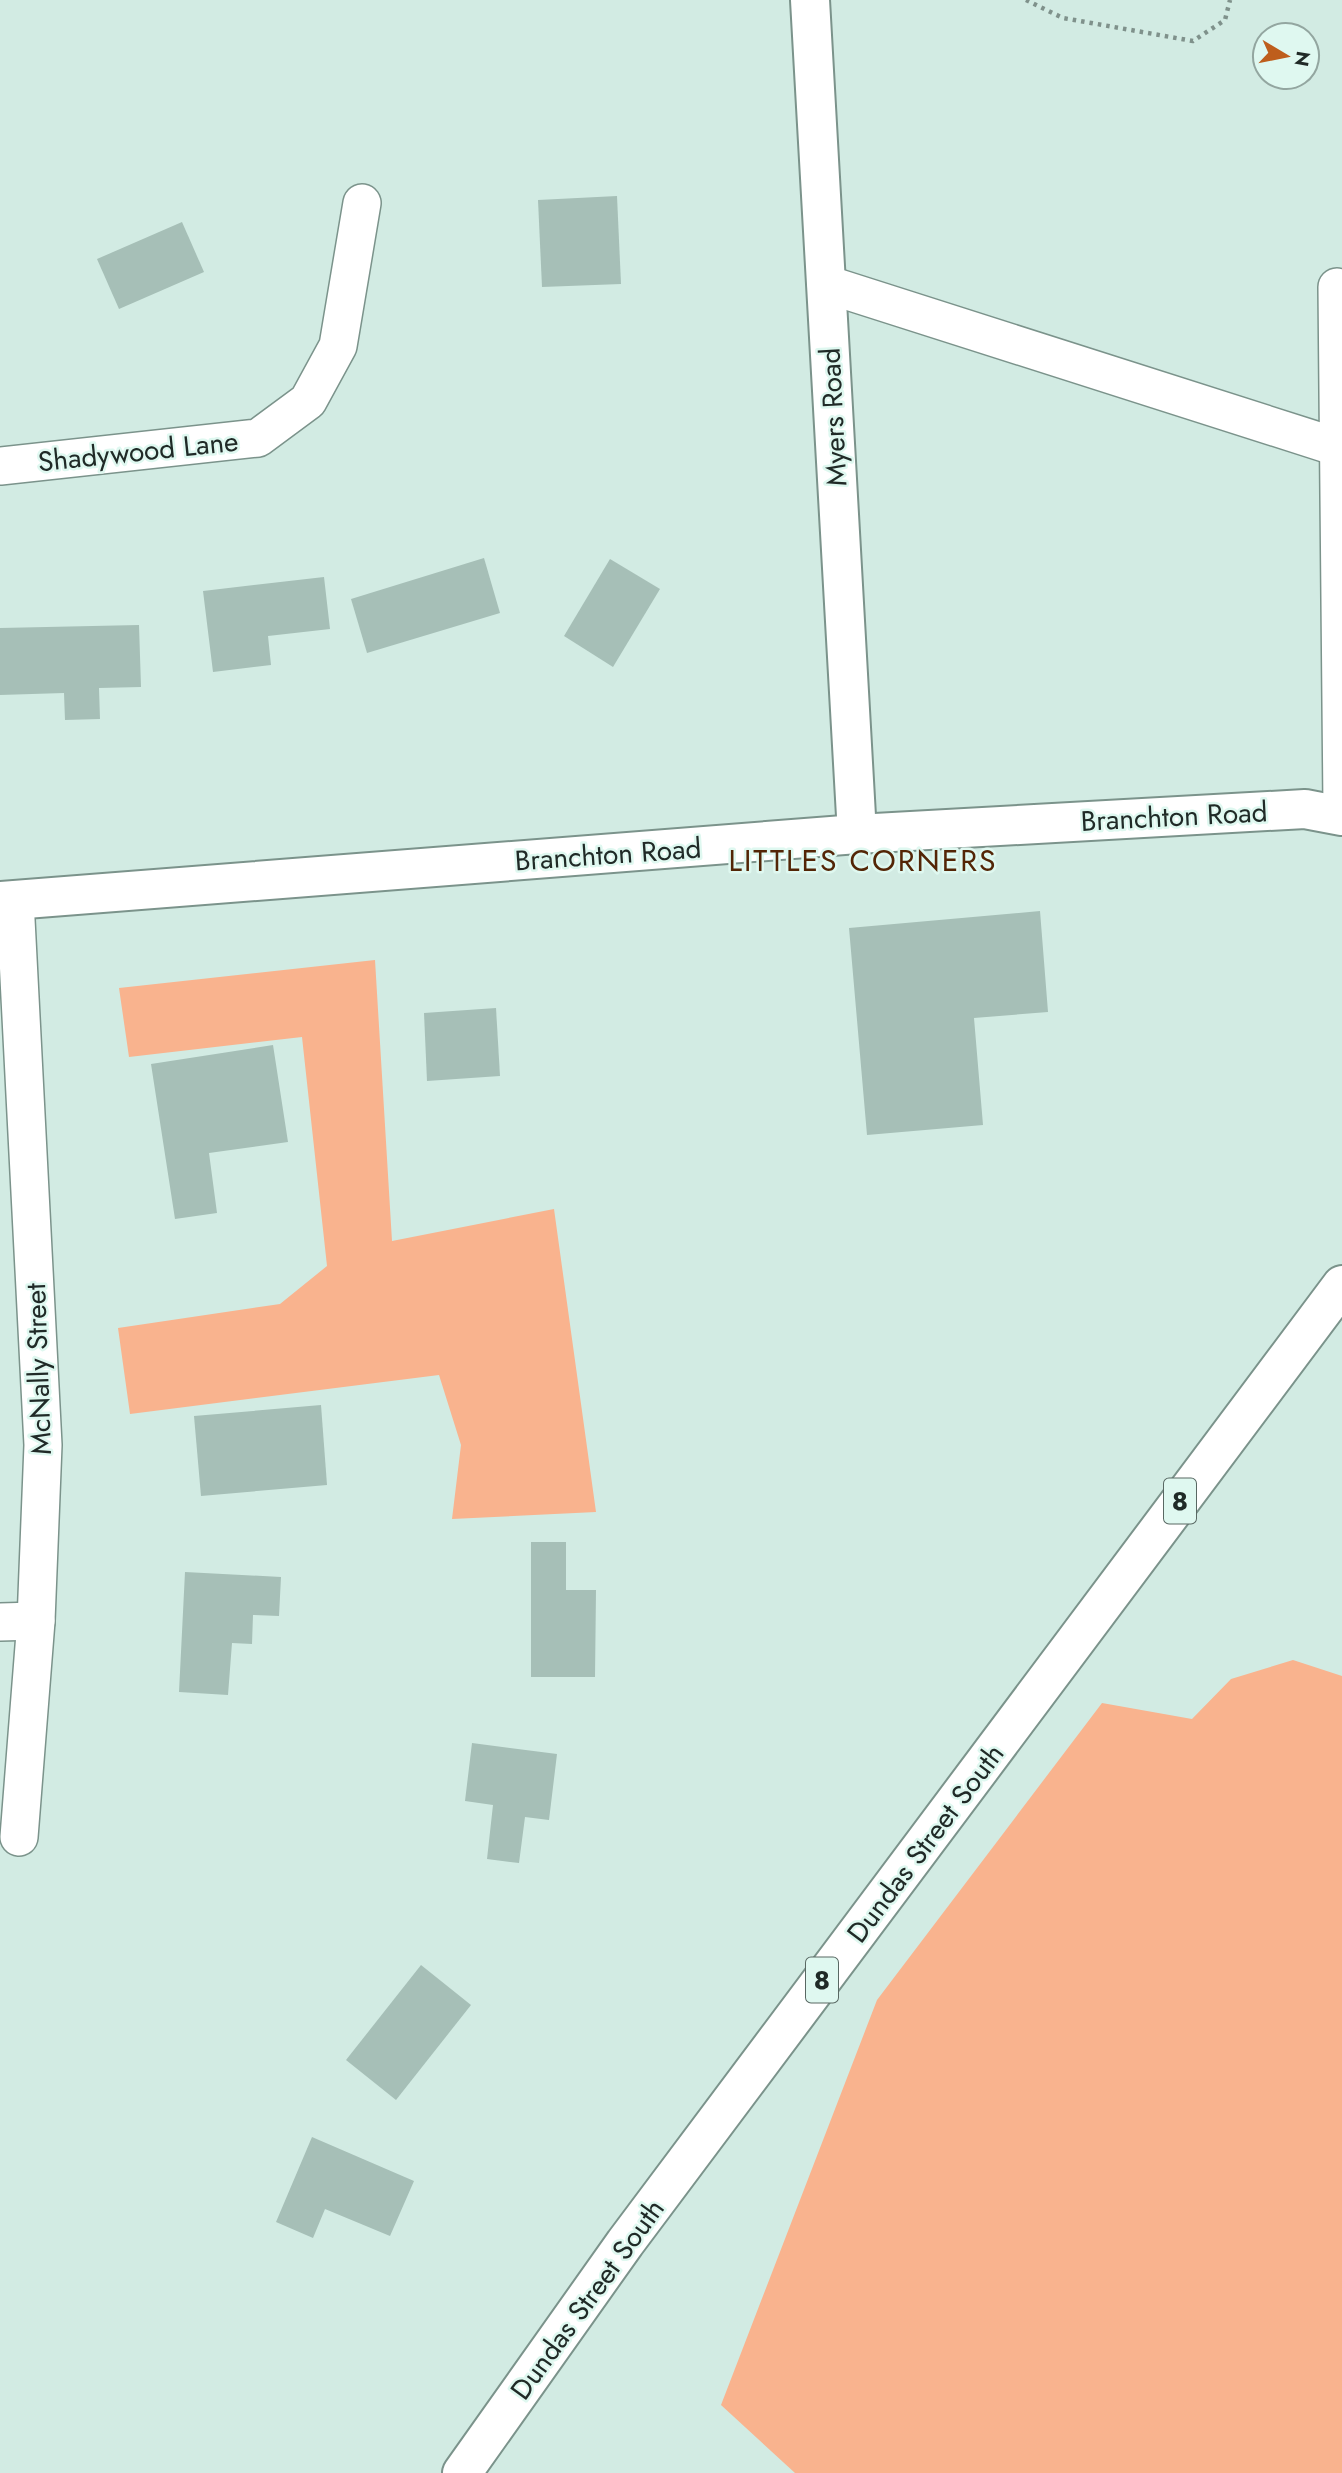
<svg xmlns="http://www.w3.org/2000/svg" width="1342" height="2473" font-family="Jost,sans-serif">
	<rect width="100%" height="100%" fill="#d2ebe3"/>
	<g fill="#f9b38e">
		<polygon points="375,960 392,1241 554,1209 596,1512 452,1519 461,1445 439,1375 130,1414 118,1328 280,1304 327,1266 302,1037 129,1057 119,988"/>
		<polygon points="1293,1660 1342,1676 1342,2473 795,2473 721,2405 877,2000 1102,1703 1192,1719 1231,1679"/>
	</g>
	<g fill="#a6bfb7">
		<polygon points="617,196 621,284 542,287 538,200"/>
		<polygon points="182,222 204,272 119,309 97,259"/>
		<polygon points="484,558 500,613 367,653 351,599"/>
		<polygon points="610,559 660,589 613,667 564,636"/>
		<polygon points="324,577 330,629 268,636 271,665 213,672 203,591"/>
		<polygon points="139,625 141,687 99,688 100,719 65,720 64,693 0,695 0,628"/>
		<polygon points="1040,911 1048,1012 974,1018 983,1125 867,1135 849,928"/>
		<polygon points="496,1008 500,1076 427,1081 424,1013"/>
		<polygon points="273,1045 288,1142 209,1153 217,1213 175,1219 151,1064"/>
		<polygon points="321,1405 327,1485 201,1496 194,1416"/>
		<polygon points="531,1542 566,1542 566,1590 596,1590 595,1677 531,1677"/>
		<polygon points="185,1572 281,1577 279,1616 253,1615 252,1644 232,1643 228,1695 179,1692"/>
		<polygon points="472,1743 557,1754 549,1820 525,1817 519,1863 487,1859 493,1805 465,1801"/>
		<polygon points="421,1965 471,2005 396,2100 346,2060"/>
		<polygon points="312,2137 414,2181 390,2236 325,2209 313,2238 276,2222"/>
	</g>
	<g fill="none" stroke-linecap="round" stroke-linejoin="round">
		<g stroke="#7b938b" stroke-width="40">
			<g id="minor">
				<polyline points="826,284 1337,447"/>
				<polyline points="1337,287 1342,807"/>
				<polyline points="0,466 258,438 308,401 338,346 362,203"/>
				<polyline points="15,900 43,1445 36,1621 19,1837"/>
				<polyline points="0,1622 36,1621"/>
			</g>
		</g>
		<g stroke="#7b938b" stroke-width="42">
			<g id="secondary">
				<polyline points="810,0 857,834"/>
				<polyline points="0,901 857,834 1305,809 1342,816"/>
			</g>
		</g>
		<g stroke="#7b938b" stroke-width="42">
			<polyline id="primary" points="462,2473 625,2243 1342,1285"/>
		</g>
		<polyline stroke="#7f918b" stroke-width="4.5" stroke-dasharray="3.5 5" stroke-linecap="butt" points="1026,0 1063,18 1193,41 1225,20 1230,0"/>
		<use href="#minor" stroke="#fff" stroke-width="37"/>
		<use href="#secondary" stroke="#fff" stroke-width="38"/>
		<use href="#primary" stroke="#fff" stroke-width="38"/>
	</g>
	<g text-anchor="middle" stroke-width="5" stroke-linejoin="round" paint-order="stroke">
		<g fill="#dff8f0" stroke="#596863" stroke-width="2">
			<rect x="1164" y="1478.5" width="32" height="45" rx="5"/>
			<rect x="806" y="1957.5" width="32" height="45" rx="5"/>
		</g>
		<g font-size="26" font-weight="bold" fill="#202a27">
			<text x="1180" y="1510">8</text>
			<text x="822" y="1989">8</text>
		</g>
		<g font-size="28" fill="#202a27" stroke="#dff8f0">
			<text transform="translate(833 417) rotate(-93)" y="10">Myers Road</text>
			<text transform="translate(138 451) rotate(-6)" y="10">Shadywood Lane</text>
			<text transform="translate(1174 816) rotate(-3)" y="10">Branchton Road</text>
			<text transform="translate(608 854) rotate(-4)" y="10">Branchton Road</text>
			<text transform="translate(38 1369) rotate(-92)" y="10">McNally Street</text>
			<text transform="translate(925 1843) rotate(-53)" y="10">Dundas Street South</text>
			<text transform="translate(587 2299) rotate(-54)" y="10">Dundas Street South</text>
		</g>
		<g font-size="30" letter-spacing="2" fill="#532506" stroke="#dff8f0">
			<text x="863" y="871">LITTLES CORNERS</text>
		</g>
	</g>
	<g transform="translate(1286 56) rotate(100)"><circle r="33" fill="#dff8f0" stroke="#93a6a0" stroke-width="2"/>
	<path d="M0-5L12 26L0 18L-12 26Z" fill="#be5e1c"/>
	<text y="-10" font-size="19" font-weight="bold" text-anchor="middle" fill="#202a27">N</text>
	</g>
</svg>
